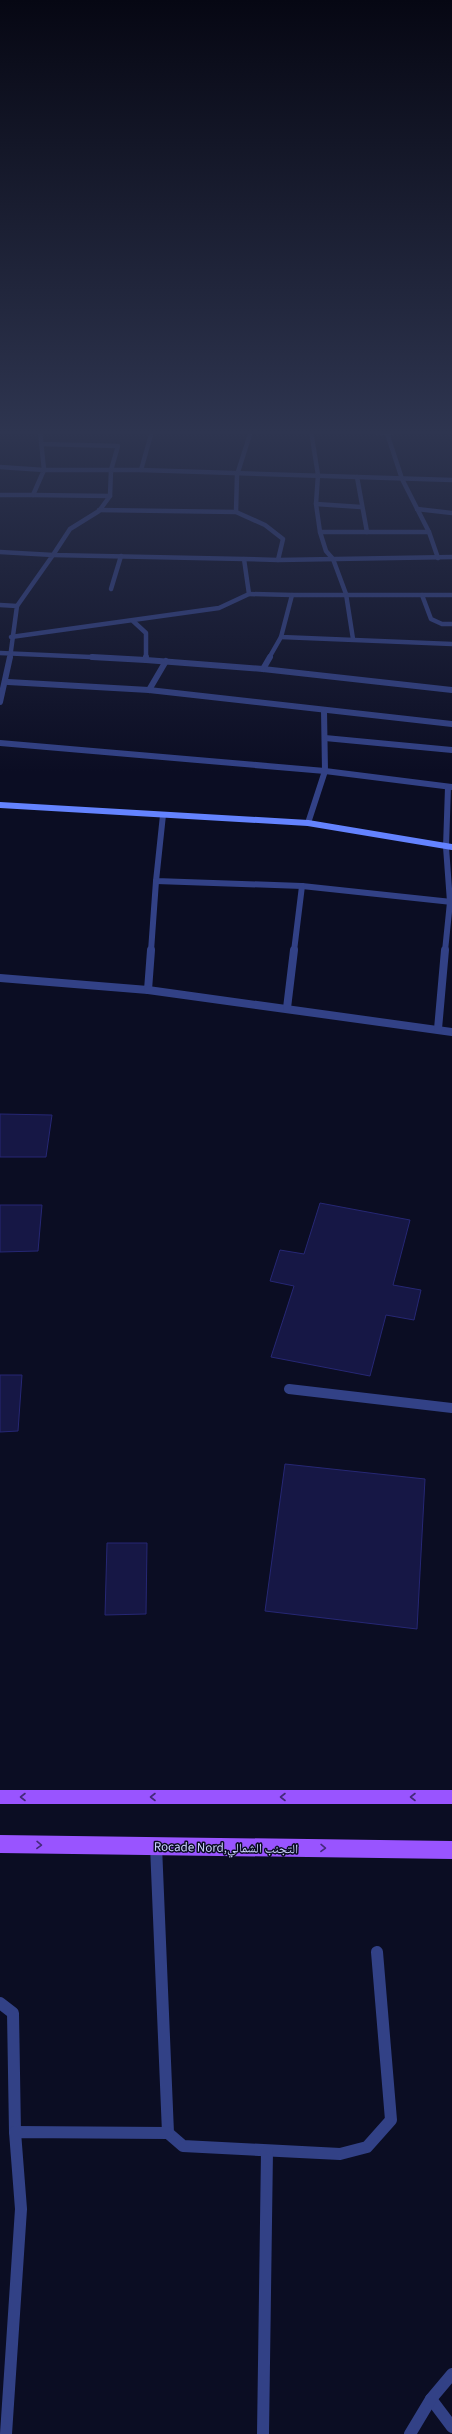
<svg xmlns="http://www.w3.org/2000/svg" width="452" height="2434" font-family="'Source Sans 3','Noto Naskh Arabic',sans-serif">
	<rect width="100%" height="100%" fill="#0b0d23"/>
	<g fill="#161745" stroke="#262774">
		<polygon points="0,1114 52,1115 46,1157 0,1157"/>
		<polygon points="320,1203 410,1220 393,1285 421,1290 414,1320 386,1315 370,1376 271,1357 294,1286 270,1281 280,1250 304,1254"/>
		<polygon points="0,1205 42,1205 38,1251 0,1252"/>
		<polygon points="0,1375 22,1375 18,1431 0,1432"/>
		<polygon points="285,1464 425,1479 417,1629 265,1611"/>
		<polygon points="107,1543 147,1543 146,1614 105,1615"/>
	</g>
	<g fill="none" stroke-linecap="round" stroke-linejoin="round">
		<polyline stroke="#324186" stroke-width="10" points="289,1389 452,1408"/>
		<g stroke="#324186" stroke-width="12">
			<polyline points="156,1846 168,2133 183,2146 340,2154 367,2147 391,2120 377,1952"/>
			<polyline points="0,2003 13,2013 15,2132"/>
			<polyline points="6,2434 21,2209 15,2132 168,2133"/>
			<polyline points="263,2434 267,2151"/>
		</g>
		<g stroke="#324186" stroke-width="4.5">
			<polyline points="40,431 44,470 141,470 452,480"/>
			<polyline points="311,431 318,475 316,504 320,532 326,551 333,559 346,594 353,639"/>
			<polyline points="363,431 387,433 402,479 429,532 438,558"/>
			<polyline points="387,431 387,433 403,431"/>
			<polyline points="41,444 118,446 111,470 110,496"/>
			<polyline points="0,467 44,470 33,495 0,495"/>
			<polyline points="141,470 152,431"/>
			<polyline points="357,477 367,532"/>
			<polyline points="316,504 361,507"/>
			<polyline points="417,509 452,513"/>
			<polyline points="99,510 236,512 265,525 283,539 278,560 244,559"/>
			<polyline points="236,512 237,475 251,431"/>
			<polyline points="320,532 429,532"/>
			<polyline points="0,552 53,555 17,606"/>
			<polyline points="278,560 452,557"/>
			<polyline points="111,589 121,556"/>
			<polyline points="249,594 292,595 281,637 452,644"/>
			<polyline points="292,595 452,595"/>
			<polyline points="422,595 431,619 442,624 452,624"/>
			<polyline points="0,605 17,606 10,658"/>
			<polyline points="133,621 146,633 146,658"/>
			<polyline points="11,637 219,608 249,594 244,559 53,555 70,529 99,511 110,496 33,495"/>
			<polyline points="0,653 113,658"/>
			<polyline points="269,658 281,637"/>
		</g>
		<g stroke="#324186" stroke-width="6">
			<polyline points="92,657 146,660 146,657"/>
			<polyline points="146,660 263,669 452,690"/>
			<polyline points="263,669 270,657"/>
			<polyline points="8,682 149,690 452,724"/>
			<polyline points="149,690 166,661"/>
			<polyline points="0,702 10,657"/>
			<polyline points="325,738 452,750"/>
			<polyline points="0,743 325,771 452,787"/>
			<polyline points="163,815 156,881 302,886 452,902"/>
			<polyline points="308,823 325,771 324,710"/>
			<polyline points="151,951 156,881"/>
			<polyline points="294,951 302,886"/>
			<polyline points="445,951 450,902 446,847 448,787"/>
		</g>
		<g stroke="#324186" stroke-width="8">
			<polyline points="0,978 148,990 151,950"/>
			<polyline points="148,990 452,1032"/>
			<polyline points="287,1008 294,950"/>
			<polyline points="438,1029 445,950"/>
		</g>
		<g stroke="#324186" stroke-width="12">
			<polyline points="431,2399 452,2427"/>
			<polyline points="410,2434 431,2399 452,2374"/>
		</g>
		<polyline stroke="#6483ff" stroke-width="6" points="0,805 308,823 452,847"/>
		<polyline stroke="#9954ff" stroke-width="14" points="0,1797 452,1797"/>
		<polyline stroke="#9954ff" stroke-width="18" points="0,1844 452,1850"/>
	</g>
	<defs><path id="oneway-chevron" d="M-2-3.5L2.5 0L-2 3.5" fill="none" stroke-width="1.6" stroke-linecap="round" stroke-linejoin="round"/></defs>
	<g stroke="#44297b">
		<use href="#oneway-chevron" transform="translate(23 1797) rotate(180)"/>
		<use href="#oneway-chevron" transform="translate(153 1797) rotate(180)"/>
		<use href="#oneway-chevron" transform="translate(283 1797) rotate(180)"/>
		<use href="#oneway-chevron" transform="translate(413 1797) rotate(180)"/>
		<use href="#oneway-chevron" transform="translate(39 1845) rotate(1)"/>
		<use href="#oneway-chevron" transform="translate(323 1848) rotate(1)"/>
	</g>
	<linearGradient id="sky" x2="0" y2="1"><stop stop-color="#060713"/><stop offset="0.56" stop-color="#2e3550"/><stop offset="1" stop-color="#2e3550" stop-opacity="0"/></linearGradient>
	<rect width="452" height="772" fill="url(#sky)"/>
	<g text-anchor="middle" stroke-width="3" stroke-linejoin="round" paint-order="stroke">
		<g font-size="13" fill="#cdd3ff" stroke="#0b0d23">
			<text transform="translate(226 1847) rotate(1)" y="5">Rocade Nord,التجنب الشمالي</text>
		</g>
	</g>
</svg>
